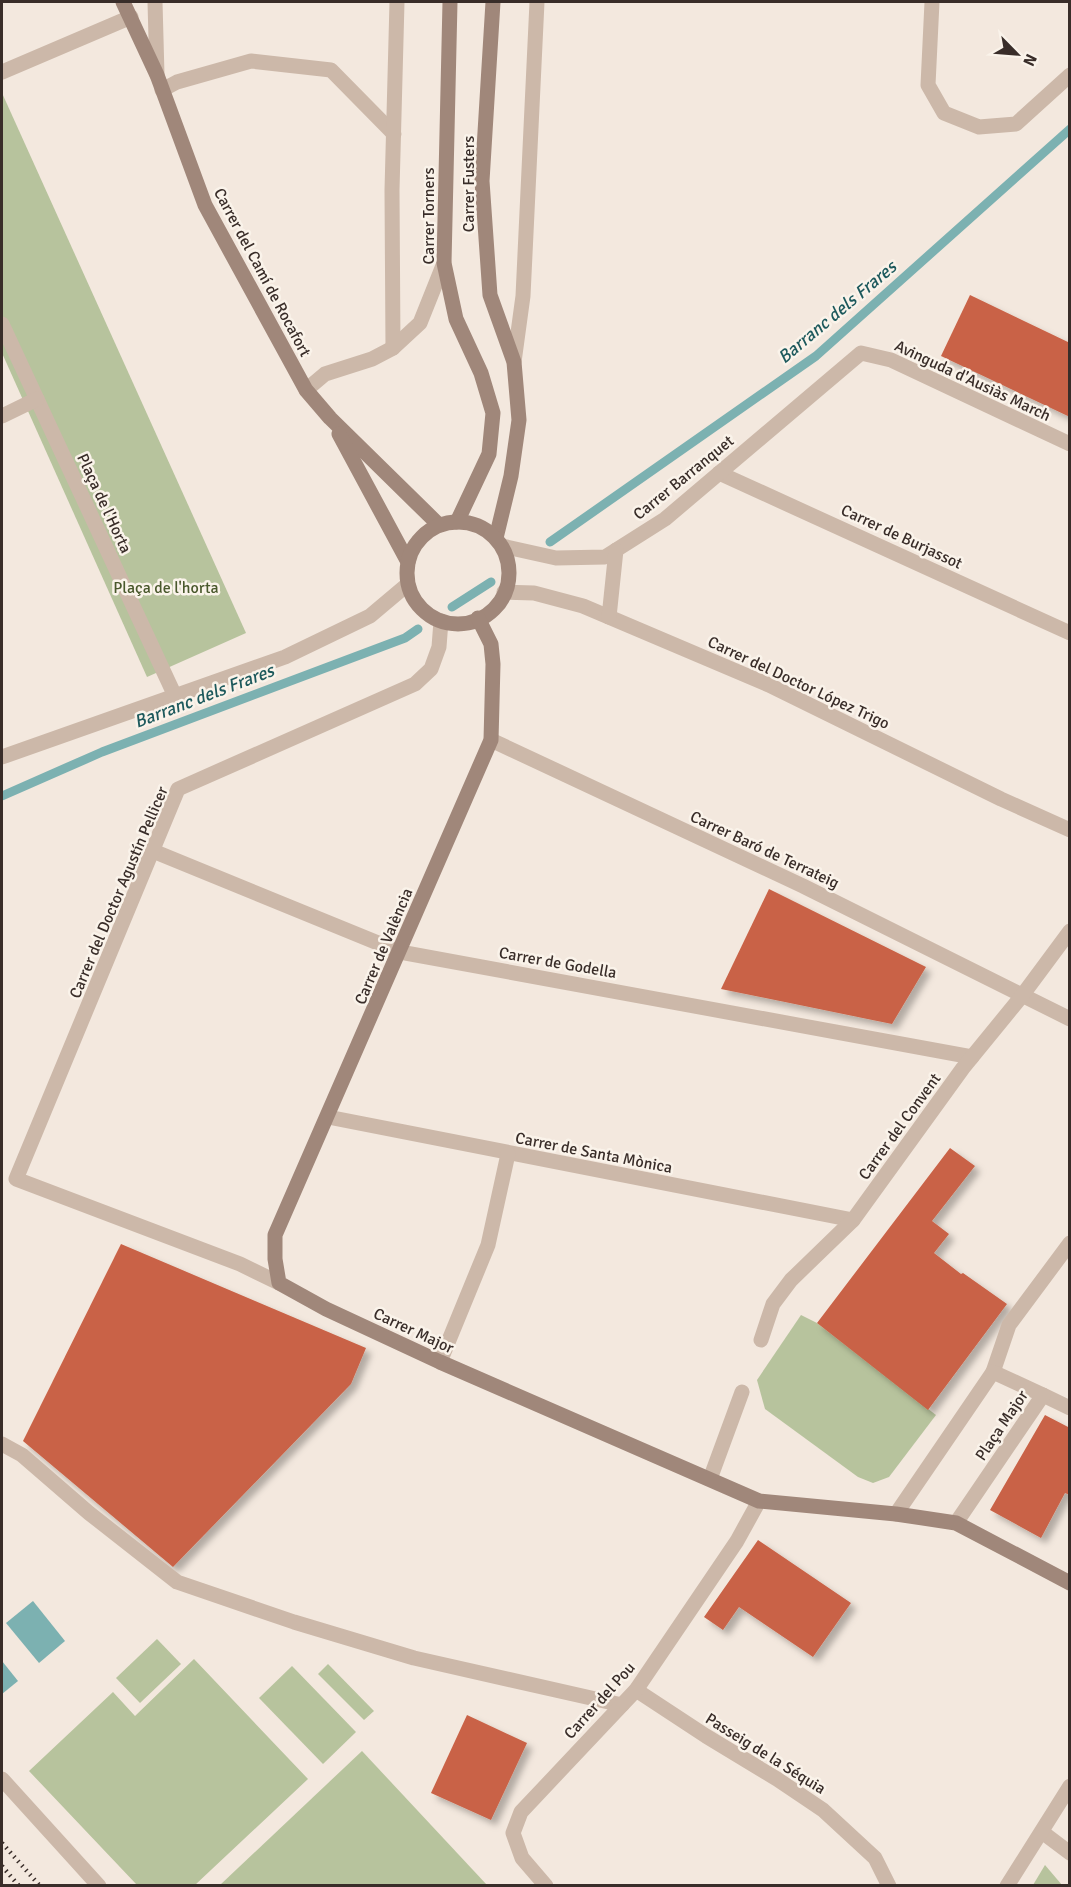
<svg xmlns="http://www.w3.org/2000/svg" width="1071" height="1887" font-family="Signika,sans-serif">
	<defs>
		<filter id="shadow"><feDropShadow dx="5.5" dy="5.5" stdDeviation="3" flood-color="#0004"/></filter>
	</defs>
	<rect width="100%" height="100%" fill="#f3e8de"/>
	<g fill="#b7c39d">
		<polygon points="2,93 246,633 147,677 2,353"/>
		<polygon points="801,1315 817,1323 936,1415 889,1477 873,1483 858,1477 765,1409 757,1380"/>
		<polygon points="157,1639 181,1664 140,1703 116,1678"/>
		<polygon points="194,1659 308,1779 195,1885 137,1885 29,1771 113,1692 135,1716"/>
		<polygon points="328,1664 374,1711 364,1720 318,1674"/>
		<polygon points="292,1666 356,1732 323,1764 259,1698"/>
		<polygon points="362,1751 487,1885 220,1885"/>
		<polygon points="1045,1865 1062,1885 1033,1885"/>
	</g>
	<g fill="#7cb1b1">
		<polygon points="33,1601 65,1641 39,1663 6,1623"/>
		<polygon points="2,1661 18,1681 2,1694"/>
	</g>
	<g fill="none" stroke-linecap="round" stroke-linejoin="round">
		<g stroke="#7cb1b1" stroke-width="9">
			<polyline points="550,542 816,356 1070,129"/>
			<polyline points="452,607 491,582"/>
			<polyline points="2,796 102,752 405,638 418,629"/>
		</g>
	</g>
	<g fill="#c96246" filter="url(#shadow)">
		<polygon points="970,295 1070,343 1070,417 941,356"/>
		<polygon points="769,889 926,967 892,1024 721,989"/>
		<polygon points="950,1148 975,1166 932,1221 949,1234 934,1253 961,1274 963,1273 1007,1304 928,1410 817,1323"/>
		<polygon points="121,1244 366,1348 351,1384 173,1567 23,1441"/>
		<polygon points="1045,1415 1070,1428 1070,1495 1065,1493 1041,1538 990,1510"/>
		<polygon points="758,1540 851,1603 813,1657 739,1607 723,1630 704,1617"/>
		<polygon points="467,1715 527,1743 491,1820 431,1793"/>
	</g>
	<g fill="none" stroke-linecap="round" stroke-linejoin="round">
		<polyline stroke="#ccb8a9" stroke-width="15" points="162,90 177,82 251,61 331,70 394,134"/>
		<g stroke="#ccb8a9" stroke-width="15">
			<polyline points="155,2 157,75"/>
			<polyline points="932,2 928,85 944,113 979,127 1016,124 1070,75"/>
			<polyline points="2,72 131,17"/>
			<polyline points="2,324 175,696"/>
			<polyline points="393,348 392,190 397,2"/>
			<polyline points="514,362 523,296 537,2"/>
			<polyline points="306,390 325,374 372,359 393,348 420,323 444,263"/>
			<polyline points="2,416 37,399"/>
			<polyline points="719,473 1070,633"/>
			<polyline points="502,546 556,558 605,557 665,519 861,353 891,360 1070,444"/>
			<polyline points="504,592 534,593 583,606 769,685 1001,799 1070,830"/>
			<polyline points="609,617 616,550"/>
			<polyline points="491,740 803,886 1070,1019"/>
			<polyline points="2,757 285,657 370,616 408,584"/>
			<polyline points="153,851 400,952 972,1057"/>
			<polyline points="328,1117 853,1220"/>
			<polyline points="279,1283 240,1264 16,1179 178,789 415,684 431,669 439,647 441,621"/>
			<polyline points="761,1340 773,1304 791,1280 853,1220 963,1068 1021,997 1070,931"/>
			<polyline points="440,1362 488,1245 508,1154"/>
			<polyline points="993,1372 1009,1325 1070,1243"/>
			<polyline points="1043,1395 1070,1408"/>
			<polyline points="2,1444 22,1455 89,1513 177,1582 294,1622 414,1658 622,1705"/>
			<polyline points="710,1479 742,1392"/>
			<polyline points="896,1514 993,1372 1043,1395 956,1523"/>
			<polyline points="636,1690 706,1736 777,1779 823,1810 875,1858 889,1886"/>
			<polyline points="2,1779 99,1886"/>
			<polyline points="1042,1832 1070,1853"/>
			<polyline points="546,1886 522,1858 513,1833 521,1812 636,1690 737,1541 759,1501"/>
			<polyline points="1007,1886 1070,1786"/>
		</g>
		<g stroke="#a0877a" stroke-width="15">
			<polyline points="123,2 157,75 205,205 306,390 330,418 439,525"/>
			<polyline points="450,2 444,263 456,319 481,373 493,413 489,454 457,522"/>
			<polyline points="493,2 482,181 490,295 514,362 519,420 511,476 496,538"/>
			<polyline points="339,434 408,562"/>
			<circle cx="458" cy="573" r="51"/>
			<polyline points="478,618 491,644 493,664 491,740 275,1235 275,1259 279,1283 326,1309 440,1362 759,1501 896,1514 956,1523 1070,1583"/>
		</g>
		<g stroke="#392d29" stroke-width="4.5" stroke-dasharray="1.5 4.5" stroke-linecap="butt">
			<polyline points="2,1843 40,1886"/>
			<polyline points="2,1866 19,1886"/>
		</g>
	</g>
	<g text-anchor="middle" stroke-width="5" stroke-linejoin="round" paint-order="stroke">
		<g font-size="16" fill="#392d29" stroke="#faf3ea">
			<text transform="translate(468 184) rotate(-90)" y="6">Carrer Fusters</text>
			<text transform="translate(428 216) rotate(-90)" y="6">Carrer Torners</text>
			<text transform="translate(263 272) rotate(62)" y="6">Carrer del Camí de Rocafort</text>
			<text transform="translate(973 380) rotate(25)" y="6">Avinguda d'Ausiàs March</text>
			<text transform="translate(683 477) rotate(-39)" y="6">Carrer Barranquet</text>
			<text transform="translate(105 503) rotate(65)" y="6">Plaça de l'Horta</text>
			<text transform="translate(902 536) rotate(25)" y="6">Carrer de Burjassot</text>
			<text transform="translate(799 682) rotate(25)" y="6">Carrer del Doctor López Trigo</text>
			<text transform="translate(765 849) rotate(25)" y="6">Carrer Baró de Terrateig</text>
			<text transform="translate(118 892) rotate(-67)" y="6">Carrer del Doctor Agustín Pellicer</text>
			<text transform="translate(383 946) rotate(-67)" y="6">Carrer de València</text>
			<text transform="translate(558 962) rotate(10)" y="6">Carrer de Godella</text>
			<text transform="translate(899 1126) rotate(-54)" y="6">Carrer del Convent</text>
			<text transform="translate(594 1152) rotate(11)" y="6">Carrer de Santa Mònica</text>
			<text transform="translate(414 1330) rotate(25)" y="6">Carrer Major</text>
			<text transform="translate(1001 1425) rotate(-56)" y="6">Plaça Major</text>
			<text transform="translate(599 1700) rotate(-48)" y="6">Carrer del Pou</text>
			<text transform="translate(766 1753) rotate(32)" y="6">Passeig de la Séquia</text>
		</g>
		<g font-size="16" fill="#49582c" stroke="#faf3ea">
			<text x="166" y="593">Plaça de l'horta</text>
		</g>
		<g font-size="18" font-style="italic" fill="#1d595c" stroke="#faf3ea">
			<text transform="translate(837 312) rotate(-40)" y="6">Barranc dels Frares</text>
			<text transform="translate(204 696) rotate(-21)" y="6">Barranc dels Frares</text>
		</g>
	</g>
	<rect width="1071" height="1887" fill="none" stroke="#392d29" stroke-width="6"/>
	<g transform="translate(1017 54) rotate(115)" stroke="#faf3ea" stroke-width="4.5" paint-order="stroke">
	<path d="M0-4.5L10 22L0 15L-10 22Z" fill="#392d29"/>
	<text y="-9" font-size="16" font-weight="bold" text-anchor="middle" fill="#392d29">N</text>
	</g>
</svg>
